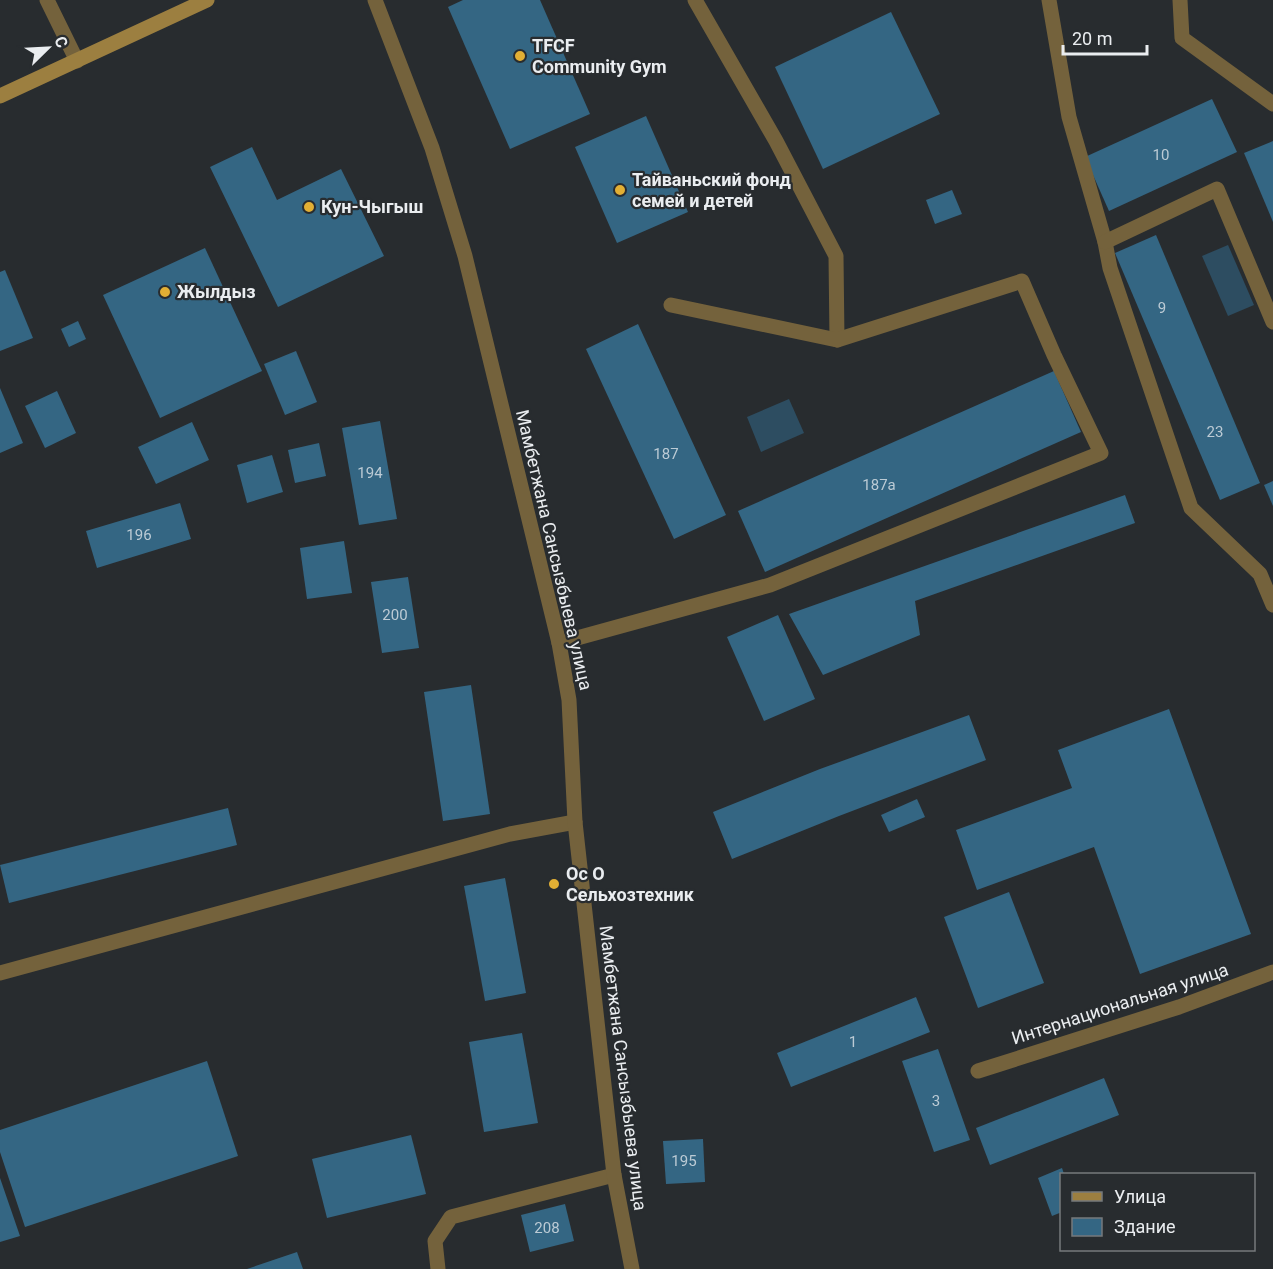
<svg xmlns="http://www.w3.org/2000/svg" width="1273" height="1269" font-family="Roboto,sans-serif">
	<rect width="100%" height="100%" fill="#282c2f"/>
	<g fill="#2d4d61">
		<polygon points="1228,245 1254,305 1228,316 1202,256"/>
		<polygon points="789,399 804,433 761,452 747,417"/>
	</g>
	<g fill="#346683">
		<polygon points="463,0 540,0 590,114 510,149 448,7"/>
		<polygon points="891,12 940,114 823,169 775,67"/>
		<polygon points="1212,99 1237,152 1109,211 1085,157"/>
		<polygon points="646,116 688,212 617,243 575,147"/>
		<polygon points="1273,141 1273,222 1244,153"/>
		<polygon points="252,147 277,200 341,169 384,256 278,307 210,167"/>
		<polygon points="952,190 962,214 935,224 926,200"/>
		<polygon points="1156,235 1260,483 1220,500 1115,253"/>
		<polygon points="205,248 262,371 160,418 103,295"/>
		<polygon points="5,270 33,338 0,351 0,272"/>
		<polygon points="78,321 86,339 69,347 61,329"/>
		<polygon points="638,324 726,515 674,539 586,349"/>
		<polygon points="296,351 317,402 285,415 264,364"/>
		<polygon points="1054,371 1081,432 765,572 738,511"/>
		<polygon points="0,388 23,443 0,453"/>
		<polygon points="57,391 76,433 45,448 25,406"/>
		<polygon points="380,421 397,519 359,525 342,428"/>
		<polygon points="192,422 209,460 156,484 138,447"/>
		<polygon points="319,443 326,476 295,483 288,450"/>
		<polygon points="272,455 283,492 247,503 237,465"/>
		<polygon points="1273,481 1273,506 1264,485"/>
		<polygon points="1125,495 1135,523 915,601 920,635 823,675 789,614"/>
		<polygon points="180,503 191,539 97,568 86,531"/>
		<polygon points="344,541 352,593 307,599 300,548"/>
		<polygon points="408,577 419,648 382,653 371,582"/>
		<polygon points="778,615 815,699 764,721 727,637"/>
		<polygon points="471,685 490,814 443,821 424,692"/>
		<polygon points="1169,709 1251,934 1140,974 1094,847 977,890 956,830 1072,788 1058,750"/>
		<polygon points="969,715 986,760 839,816 732,859 713,812 820,769"/>
		<polygon points="917,799 925,817 889,832 881,815"/>
		<polygon points="228,808 237,845 9,903 0,865"/>
		<polygon points="505,878 526,993 485,1001 464,886"/>
		<polygon points="1009,892 1044,983 978,1008 944,917"/>
		<polygon points="916,997 930,1032 791,1087 777,1053"/>
		<polygon points="522,1033 538,1123 484,1132 469,1042"/>
		<polygon points="938,1049 970,1140 934,1152 902,1061"/>
		<polygon points="207,1061 238,1156 25,1227 0,1152 0,1130"/>
		<polygon points="1104,1078 1119,1115 990,1165 976,1128"/>
		<polygon points="411,1135 426,1194 327,1218 312,1159"/>
		<polygon points="703,1139 705,1182 666,1184 663,1141"/>
		<polygon points="1062,1168 1064,1174 1062,1174 1062,1212 1052,1216 1038,1178"/>
		<polygon points="0,1178 20,1236 0,1242"/>
		<polygon points="565,1204 574,1241 530,1252 521,1215"/>
		<polygon points="297,1252 303,1269 247,1269"/>
	</g>
	<g fill="none" stroke-linecap="round" stroke-linejoin="round">
		<g stroke="#74623c" stroke-width="15">
			<polyline points="695,0 776,141 836,256 837,340"/>
			<polyline points="1049,0 1069,117 1105,242 1110,268 1191,508 1260,574 1273,605"/>
			<polyline points="1180,0 1182,38 1273,104"/>
			<polyline points="1105,242 1217,189 1273,322"/>
			<polyline points="559,643 770,585 1101,453 1054,355 1022,281 837,340 671,305"/>
			<polyline points="0,973 510,834 575,822"/>
			<polyline points="978,1071 1179,1007 1273,972"/>
			<polyline points="438,1269 435,1241 451,1217 614,1175"/>
		</g>
		<g stroke="#74623c" stroke-width="15">
			<polyline points="47,0 77,61"/>
			<polyline points="375,0 432,148 465,256 559,643 569,700 575,822 614,1175 632,1269"/>
		</g>
		<polyline stroke="#9c7f40" stroke-width="15" points="0,96 207,0"/>
	</g>
	<g fill="#e2af34" stroke="#282c2f" stroke-width="2">
		<circle cx="520" cy="56" r="6"/>
		<circle cx="620" cy="190" r="6"/>
		<circle cx="309" cy="207" r="6"/>
		<circle cx="165" cy="292" r="6"/>
		<circle cx="554" cy="884" r="6"/>
	</g>
	<g text-anchor="middle" stroke-width="4.5" stroke-linejoin="round" paint-order="stroke">
		<g font-size="15" fill="#bccbd5">
			<text x="1161" y="160">10</text>
			<text x="1162" y="313">9</text>
			<text x="1215" y="437">23</text>
			<text x="666" y="459">187</text>
			<text x="370" y="478">194</text>
			<text x="879" y="490">187а</text>
			<text x="139" y="540">196</text>
			<text x="395" y="620">200</text>
			<text x="853" y="1047">1</text>
			<text x="936" y="1106">3</text>
			<text x="684" y="1166">195</text>
			<text x="547" y="1233">208</text>
		</g>
		<g font-size="18" font-weight="bold" fill="#eaedf0" stroke="#282c2f" text-anchor="start">
			<text x="532" y="52">TFCF<tspan x="532" dy="21">Community Gym</tspan></text>
			<text x="632" y="186">Тайваньский фонд<tspan x="632" dy="21">семей и детей</tspan></text>
			<text x="321" y="213">Кун-Чыгыш</text>
			<text x="177" y="298">Жылдыз</text>
			<text x="566" y="880">Ос О<tspan x="566" dy="21">Сельхозтехник</tspan></text>
		</g>
		<g font-size="18" fill="#eaedf0" stroke="#282c2f">
			<text transform="translate(554 550) rotate(77)" y="6">Мамбетжана Сансызбыева улица</text>
			<text transform="translate(1120 1004) rotate(-18)" y="6">Интернациональная улица</text>
			<text transform="translate(623 1068) rotate(83)" y="6">Мамбетжана Сансызбыева улица</text>
		</g>
	</g>
	<rect x="1060" y="1173" width="195" height="78" fill="#282c2f" stroke="#76797c" stroke-width="1.5"/>
	<rect x="1072" y="1192" width="30" height="9" fill="#9c7f40" stroke="#76797c" stroke-width="1.5"/>
	<text x="1114" y="1203" font-size="18" fill="#eaedf0">Улица</text>
	<rect x="1072" y="1218" width="30" height="18" fill="#346683" stroke="#76797c" stroke-width="1.5"/>
	<text x="1114" y="1233" font-size="18" fill="#eaedf0">Здание</text>
	<g transform="translate(48 48) rotate(66)" stroke="#282c2f" stroke-width="4.5" paint-order="stroke">
	<path d="M0-4.5L10 22L0 15L-10 22Z" fill="#eaedf0"/>
	<text y="-9" font-size="16" font-weight="bold" text-anchor="middle" fill="#eaedf0">С</text>
	</g>
	<path d="M1063 45v9h84v-9" fill="none" stroke="#eaedf0" stroke-width="3"/>
	<text x="1072" y="45" font-size="18" fill="#eaedf0" stroke="#282c2f" stroke-width="4.5" paint-order="stroke">20 m</text>
</svg>
